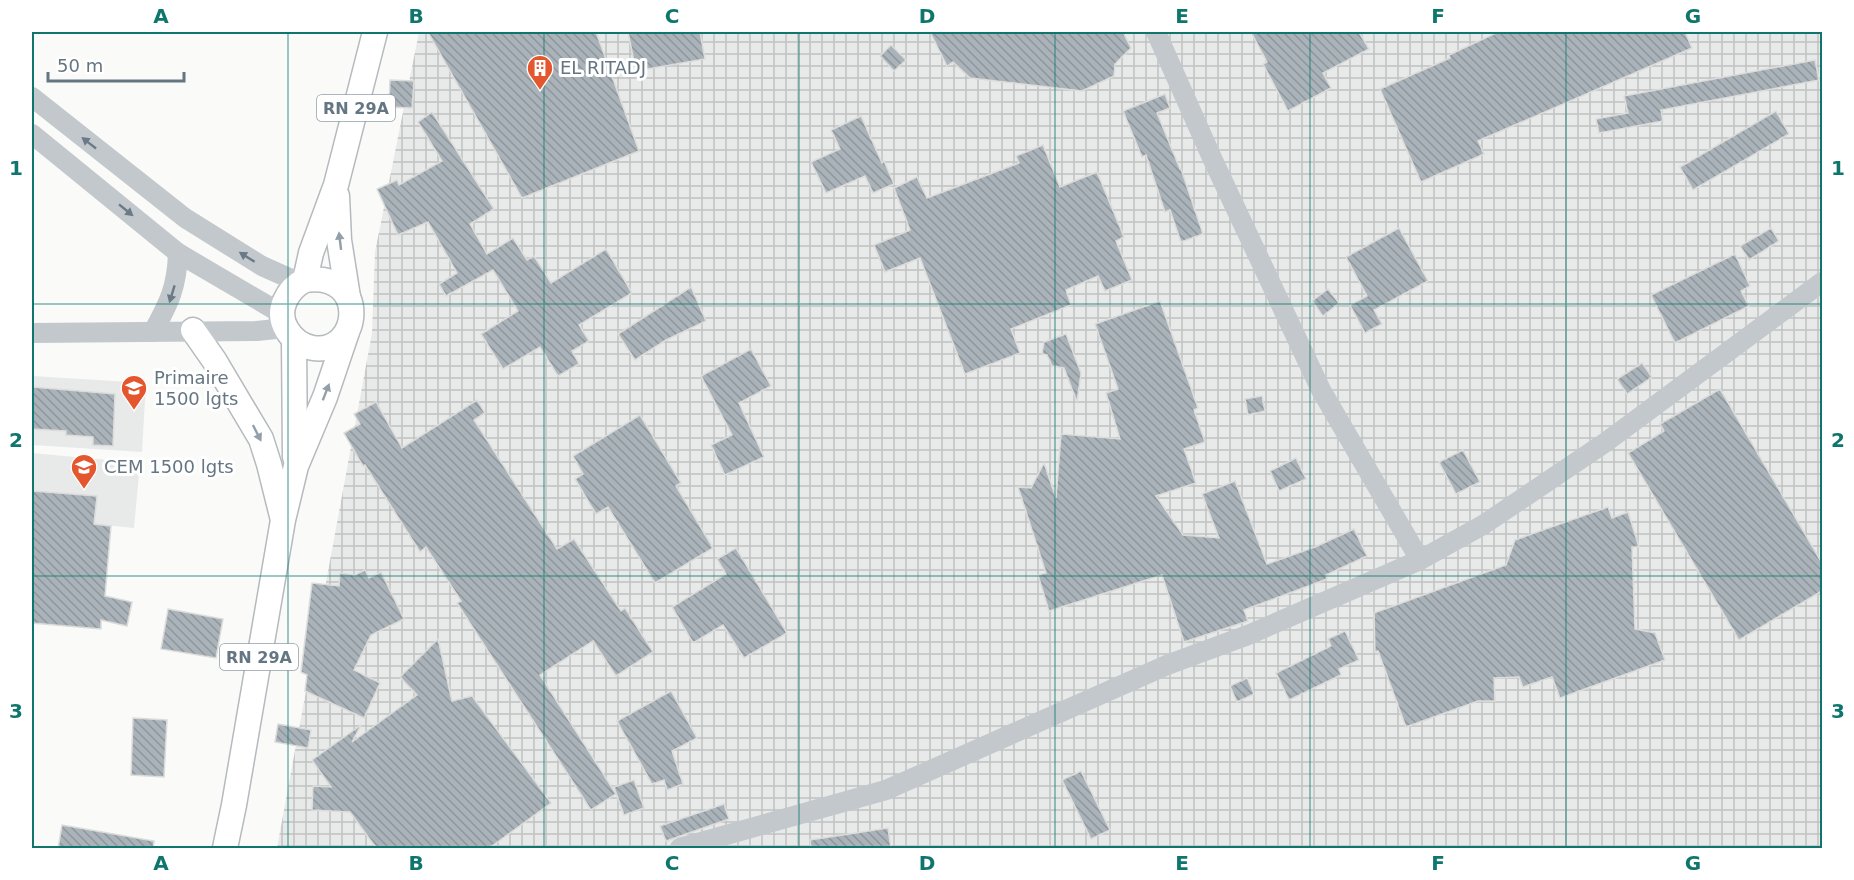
<svg xmlns="http://www.w3.org/2000/svg" width="1854" height="880" font-family="'DejaVu Sans',sans-serif">
	<defs>
		<pattern id="industrial-grid" width="8" height="8" patternUnits="userSpaceOnUse" patternTransform="scale(1.5)"><rect width="8" height="8" fill="#e8e9e9"/><path d="M0 4h8M4 0v8" fill="none" stroke="#c0c1c2"/></pattern>
		<pattern id="building-back-hatch" width="6" height="6" patternUnits="userSpaceOnUse" patternTransform="scale(1.5)"><rect width="6" height="6" fill="#aab3b9"/><path d="M-1 5l2 2M0 0l6 6M5-1l2 2" fill="none" stroke="#8e969c"/></pattern>
	</defs>
	<rect width="100%" height="100%" fill="#fafaf8"/>
	<g fill="#e8e9e9">
		<polygon points="32,376 146,383 142,452 32,445"/>
		<polygon points="32,453 140,463 134,528 32,518"/>
	</g>
	<polygon fill="url(#industrial-grid)" points="419,32 1822,32 1822,848 277,848 372,333 375,252"/>
	<g fill="url(#building-back-hatch)" stroke="#dcdcda" stroke-width="1.5">
		<polygon points="428,32 596,32 639,151 522,198"/>
		<polygon points="628,32 700,32 705,59 636,71"/>
		<polygon points="930,32 1123,32 1131,48 1115,64 1114,76 1082,91 970,78 953,62 947,66"/>
		<polygon points="1251,32 1359,32 1369,49 1323,73 1331,88 1288,111 1263,64 1267,62"/>
		<polygon points="1498,32 1685,32 1692,48 1478,141 1484,154 1421,182 1380,89 1450,58 1449,55"/>
		<polygon points="891,45 906,60 894,71 880,56"/>
		<polygon points="1815,60 1819,80 1661,110 1663,121 1599,133 1596,119 1628,113 1624,96"/>
		<polygon points="390,80 414,81 412,108 389,107"/>
		<polygon points="1165,94 1170,108 1157,113 1180,169 1181,169 1203,234 1181,242 1170,210 1165,212 1146,155 1142,157 1123,111"/>
		<polygon points="1776,111 1789,134 1693,190 1680,167"/>
		<polygon points="432,112 494,209 470,224 487,254 513,238 527,260 534,256 551,283 606,249 632,293 579,325 589,341 572,351 579,364 558,376 540,347 503,369 481,334 518,311 493,270 446,296 439,284 457,273 428,222 398,235 377,189 397,180 399,185 442,161 418,122"/>
		<polygon points="861,116 882,163 884,161 894,184 873,193 865,176 826,193 811,162 840,149 831,130"/>
		<polygon points="1043,145 1060,187 1097,172 1124,237 1116,241 1132,280 1105,291 1098,276 1066,290 1071,305 1011,329 1020,353 965,374 920,258 885,272 874,245 910,230 894,188 917,177 927,198 1019,163 1016,156"/>
		<polygon points="1399,228 1428,281 1374,310 1382,324 1365,333 1350,305 1367,296 1346,257"/>
		<polygon points="1771,228 1779,241 1749,260 1740,246"/>
		<polygon points="1735,254 1750,286 1741,291 1749,306 1675,343 1651,295"/>
		<polygon points="691,287 706,321 666,340 635,360 618,334"/>
		<polygon points="1328,289 1339,303 1323,316 1312,301"/>
		<polygon points="1160,301 1198,408 1194,410 1205,442 1184,449 1196,483 1156,496 1183,535 1219,538 1202,494 1235,481 1267,564 1315,547 1354,529 1367,556 1326,575 1327,579 1244,610 1248,621 1184,642 1162,575 1049,611 1038,575 1046,573 1018,487 1031,488 1044,463 1056,498 1061,434 1120,439 1106,393 1118,389 1095,324"/>
		<polygon points="1066,334 1081,373 1077,402 1064,368 1052,366 1047,355 1042,354 1044,342"/>
		<polygon points="751,349 771,386 739,403 764,457 725,475 711,445 732,435 701,376"/>
		<polygon points="1642,363 1652,377 1627,394 1617,379"/>
		<polygon points="32,387 115,394 113,446 93,445 93,437 66,435 66,431 32,429"/>
		<polygon points="1720,389 1822,563 1822,591 1739,640 1628,453 1664,431 1660,424"/>
		<polygon points="1262,396 1265,411 1248,415 1245,399"/>
		<polygon points="477,400 485,413 474,420 557,549 574,539 621,611 625,608 653,652 616,676 593,641 540,675 616,794 591,810 457,603 461,601 426,547 420,552 365,465 363,466 344,433 360,424 354,414 376,402 402,448"/>
		<polygon points="640,415 681,483 676,486 713,548 655,583 608,507 596,514 575,479 583,474 573,456"/>
		<polygon points="1463,450 1480,482 1456,494 1439,462"/>
		<polygon points="1296,458 1306,479 1279,491 1270,471"/>
		<polygon points="32,491 97,496 94,524 111,526 105,596 132,602 127,626 101,620 101,629 32,623"/>
		<polygon points="1608,507 1612,518 1628,512 1639,547 1632,547 1635,629 1655,633 1665,660 1560,698 1552,677 1523,687 1519,677 1494,678 1495,701 1478,701 1406,727 1378,651 1375,652 1374,613 1506,565 1515,540"/>
		<polygon points="736,548 787,633 744,658 723,625 693,643 672,607 726,574 717,559"/>
		<polygon points="365,570 369,578 381,572 404,619 371,635 354,670 380,683 364,718 305,691 307,675 301,672 312,583 339,586 340,573 355,575"/>
		<polygon points="168,609 223,619 216,658 161,649"/>
		<polygon points="1345,631 1359,660 1339,669 1341,675 1289,700 1276,673 1331,646 1328,639"/>
		<polygon points="438,639 452,701 472,696 551,803 488,849 377,849 350,812 312,810 313,786 331,787 312,760 361,725 352,742 417,695 400,677"/>
		<polygon points="1247,678 1254,694 1237,702 1230,686"/>
		<polygon points="671,691 697,738 672,751 683,784 667,790 664,780 652,784 617,721"/>
		<polygon points="133,718 167,720 164,777 131,775"/>
		<polygon points="278,724 311,730 308,748 275,742"/>
		<polygon points="1081,771 1110,830 1091,839 1062,780"/>
		<polygon points="634,780 644,808 624,815 614,787"/>
		<polygon points="724,804 729,819 666,841 660,826"/>
		<polygon points="62,825 154,841 153,849 58,849"/>
		<polygon points="888,828 891,849 811,849 810,840"/>
	</g>
	<g fill="none" stroke-linecap="round" stroke-linejoin="round">
		<g stroke="#b5babe" stroke-width="27">
			<g id="major">
				<polyline points="337,196 339,240 348,297"/>
				<path d="M305,280C370,271 361,355 313,348C301,346 293,340 287,330C275,311 287,289 305,280L311,253L336,185L375,32"/>
				<polyline points="193,330 214,360 261,439 269,464 282,516"/>
				<polyline points="294,340 295,457"/>
				<polyline points="225,848 234,805 283,520 296,466 325,397 347,332"/>
			</g>
		</g>
		<g stroke="#c3c8cc" stroke-width="20">
			<polyline points="1156,32 1212,158 1321,390 1420,560"/>
			<polyline points="32,97 185,218 262,266 300,283"/>
			<polyline points="32,134 178,253 282,314"/>
			<path d="M153,332C169,303 177,287 178,253"/>
			<polyline points="32,333 257,331 285,328"/>
			<polyline points="680,848 886,790 1167,665 1248,635 1420,560 1483,525 1606,442 1822,282"/>
		</g>
		<use href="#major" stroke="#fff" stroke-width="24"/>
	</g>
	<defs><path id="oneway-solid" d="M-6-.8H1V-3.2L6.5 0L1 3.2V.8H-6Z" transform="scale(1.5)"/></defs>
	<g fill="#6a7a87">
		<use href="#oneway-solid" transform="translate(89 143) rotate(-142)"/>
		<use href="#oneway-solid" transform="translate(126 210) rotate(39)"/>
		<use href="#oneway-solid" transform="translate(247 257) rotate(-148)"/>
		<use href="#oneway-solid" transform="translate(172 294) rotate(107)"/>
	</g>
	<g fill="#939fa8">
		<use href="#oneway-solid" transform="translate(340 241) rotate(-97)"/>
		<use href="#oneway-solid" transform="translate(326 392) rotate(-69)"/>
		<use href="#oneway-solid" transform="translate(257 433) rotate(63)"/>
	</g>
	<path fill="none" stroke="#0f766e" stroke-width="1.5" stroke-opacity="0.55" d="M288,32V848M544,32V848M799,32V848M1055,32V848M1310,32V848M1566,32V848M32,304H1822M32,576H1822"/>
	<defs>
		<g id="building-pin" transform="scale(1.35)"><path d="M0 17L-7.5 6A9.5 9.5 0 1 1 7.5 6Z" fill="#e4572e" stroke="#fff"/><path d="M-4-6H4V6H1V3H-1V6H-4ZM-2.5-4.3h1.7v1.8h-1.7ZM.8-4.3h1.7v1.8H.8ZM-2.5-1h1.7V.8h-1.7ZM.8-1h1.7V.8H.8Z" fill="#fff"/></g>
		<g id="school-pin" transform="scale(1.35)"><path d="M0 17L-7.5 6A9.5 9.5 0 1 1 7.5 6Z" fill="#e4572e" stroke="#fff"/><path d="M0-5L7-2L0 1L-7-2ZM-4 1L0 2.5L4 1V4Q0 6-4 4Z" fill="#fff"/></g>
	</defs>
	<g fill-rule="evenodd">
		<use href="#building-pin" x="540" y="68"/>
		<use href="#school-pin" x="134" y="388"/>
		<use href="#school-pin" x="84" y="467"/>
	</g>
	<g text-anchor="middle" stroke-width="6" stroke-linejoin="round" paint-order="stroke">
		<g fill="#fff" stroke="#939fa8" stroke-width="1.5">
			<rect x="317" y="95" width="78" height="26" rx="4.5"/>
			<rect x="220" y="644" width="78" height="26" rx="4.5"/>
		</g>
		<g font-size="16" font-weight="bold" fill="#657683">
			<text x="356" y="114">RN 29A</text>
			<text x="259" y="663">RN 29A</text>
		</g>
		<g font-size="18" fill="#657683" stroke="#fff" text-anchor="start">
			<text x="560" y="74">EL RITADJ</text>
			<text x="154" y="384">Primaire<tspan x="154" dy="21">1500 lgts</tspan></text>
			<text x="104" y="473">CEM 1500 lgts</text>
		</g>
	</g>
	<rect width="1854" height="880" fill="none" stroke="#ffffff" stroke-width="66"/>
	<path d="M48 72v9h136v-9" fill="none" stroke="#657683" stroke-width="3"/>
	<text x="57" y="72" font-size="18" fill="#657683" stroke="#ffffff" stroke-width="4.5" paint-order="stroke">50 m</text>
	<rect x="33" y="33" width="1788" height="814" fill="none" stroke="#0f766e" stroke-width="2"/>
	<g font-size="20" text-anchor="middle" font-weight="bold" fill="#0f766e">
		<text x="161" y="23">A</text>
		<text x="416" y="23">B</text>
		<text x="672" y="23">C</text>
		<text x="927" y="23">D</text>
		<text x="1182" y="23">E</text>
		<text x="1438" y="23">F</text>
		<text x="1693" y="23">G</text>
		<text x="16" y="175">1</text>
		<text x="1838" y="175">1</text>
		<text x="16" y="447">2</text>
		<text x="1838" y="447">2</text>
		<text x="16" y="718">3</text>
		<text x="1838" y="718">3</text>
		<text x="161" y="870">A</text>
		<text x="416" y="870">B</text>
		<text x="672" y="870">C</text>
		<text x="927" y="870">D</text>
		<text x="1182" y="870">E</text>
		<text x="1438" y="870">F</text>
		<text x="1693" y="870">G</text>
	</g>
</svg>
